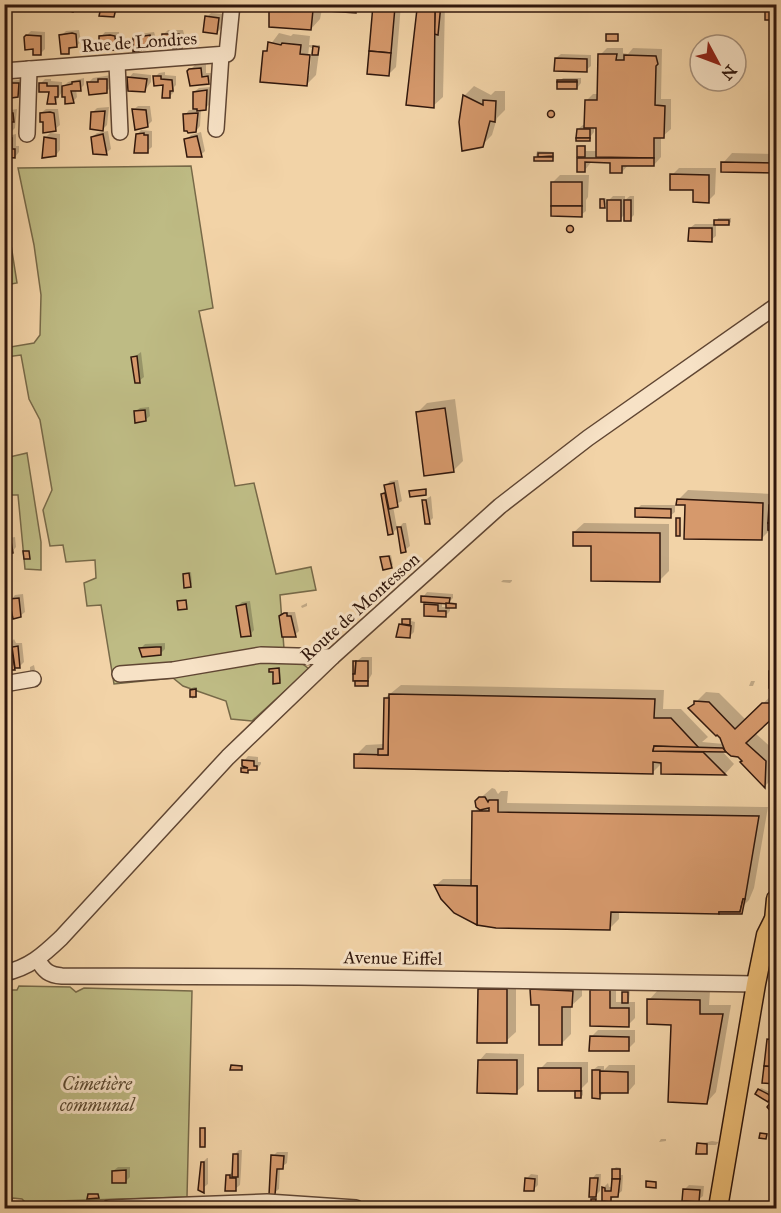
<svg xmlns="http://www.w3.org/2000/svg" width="781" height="1213" font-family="'IM FELL Great Primer',serif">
	<rect width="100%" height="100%" fill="#f2d3a7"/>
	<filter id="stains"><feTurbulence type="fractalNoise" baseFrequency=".00333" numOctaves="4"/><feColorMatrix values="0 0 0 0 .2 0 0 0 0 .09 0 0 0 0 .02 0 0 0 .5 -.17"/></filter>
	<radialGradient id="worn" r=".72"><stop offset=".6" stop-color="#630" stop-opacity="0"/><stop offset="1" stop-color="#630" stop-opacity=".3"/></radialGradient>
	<g fill="#bebb84" stroke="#776948" stroke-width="1.5">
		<polygon points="191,166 213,308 199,311 235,486 254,483 276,574 311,567 316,590 280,595 284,649 309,669 252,721 231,719 226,701 183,686 173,678 114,684 101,605 87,606 84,583 96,578 95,560 66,562 63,545 50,546 43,510 52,490 40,420 29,399 21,355 6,357 4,348 34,343 40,335 41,295 34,245 18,168"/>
		<polygon points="5,213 6,213 17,283 5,285"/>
		<polygon points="27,453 41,542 41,570 25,569 18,495 5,495 5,458"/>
		<polygon points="19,986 70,987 76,992 84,988 192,991 187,1197 25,1202 22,1199 13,1198 10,1202 5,1202 4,987 7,990 17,990"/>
	</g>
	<g fill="#0003" fill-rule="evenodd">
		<polygon points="105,4 119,4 118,11 113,15 102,8"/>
		<polygon points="270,4 362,4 355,12 322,9 320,19 311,29"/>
		<polygon points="375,4 401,4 396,67 389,74"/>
		<polygon points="424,4 445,4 443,97 433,106 419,10"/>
		<polygon points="211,13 223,14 221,28 217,33 207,17"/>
		<polygon points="79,30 81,41 77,46 73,46 68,52 61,36 66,31"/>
		<polygon points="168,30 183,30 186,42 181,46 163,35"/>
		<polygon points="31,31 45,32 45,49 41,53 26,36"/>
		<polygon points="105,32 119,32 119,44 115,48 101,37"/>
		<polygon points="154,32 157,42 153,47 134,39 139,34"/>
		<path d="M279,33L291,36L293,34L310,36L309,45H320L316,75L306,85L265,52ZM309,47L312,48L309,76H306Z"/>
		<polygon points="607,48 623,48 623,53 628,54 633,48 662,49 661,99 671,99 671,129 663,136 661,136 661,157 654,165 629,164 622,172 611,161 592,161 585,170 578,158 581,155 578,147 580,145 586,145 586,151 598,151 598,126 594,126 594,132 590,137 578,129 583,125 586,125 586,101 593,94 599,94 600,55"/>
		<polygon points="561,54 591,55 591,66 586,70 556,58"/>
		<polygon points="206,64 206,73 212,73 213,78 208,83 190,70 195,65"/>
		<polygon points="165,72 165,75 176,76 176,85 174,87 174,92 170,96 165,84 155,77 159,73"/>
		<polygon points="133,73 151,75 151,82 145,90 129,78"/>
		<polygon points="111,75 111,87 106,92 88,83 93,78"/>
		<polygon points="84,78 84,85 80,89 76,89 77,97 73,102 63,90 55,103 50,90 40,84 45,79 51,79 51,81 62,82 62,88 68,82"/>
		<polygon points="563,78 581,78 581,83 577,88 559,82"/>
		<polygon points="23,79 22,91 18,96 4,97 5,82"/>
		<polygon points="474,86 491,95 495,91 505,91 505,110 497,118 492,135 482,145 464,96"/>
		<polygon points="211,87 210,104 205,108 201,109 200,126 196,131 185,115 189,110 195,110 194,92 199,88"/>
		<polygon points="138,106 150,106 152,121 147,126 133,110"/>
		<polygon points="109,107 107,125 103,129 93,112 97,108"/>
		<polygon points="17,109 15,128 11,132 4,133 4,111"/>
		<polygon points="46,109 58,109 60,125 55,129 44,120 41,113"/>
		<polygon points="141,130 152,131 152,147 147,151 137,135"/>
		<polygon points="108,131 111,149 106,153 92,137 97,133"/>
		<polygon points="201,132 205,151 201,155 186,140 191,135"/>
		<polygon points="50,133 60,134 60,150 56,155 45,138"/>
		<polygon points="16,134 16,146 19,146 19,152 15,157 4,156 4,137"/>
		<polygon points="537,151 554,152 554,158 552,160 535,160"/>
		<polygon points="732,153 776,154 776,171 722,171 723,163"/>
		<polygon points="679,168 716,168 715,194 708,201 695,189 672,175"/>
		<polygon points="560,175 589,175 588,197 586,200 586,211 581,215 553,182"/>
		<polygon points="613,196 625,196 625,200 630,196 634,196 634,215 630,219 625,214 620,219 609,202 604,206 601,200 606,198 606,203"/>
		<polygon points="776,204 776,210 773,211 773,207"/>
		<polygon points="718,218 731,218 731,222 729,224 716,224 716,236 711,240 690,228 695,224 716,224"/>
		<polygon points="141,352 144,377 139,381 133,358"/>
		<polygon points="455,399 463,461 453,471 418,412 427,403"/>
		<polygon points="149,407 150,416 145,420 135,412 140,408"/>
		<polygon points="398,480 402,501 393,506 397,528 393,533 382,494 386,490 386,486 390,481"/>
		<polygon points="688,490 772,494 772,504 776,501 776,526 771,526 771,529 761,539 678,500"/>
		<polygon points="431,496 433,518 429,522 423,501"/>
		<polygon points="641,505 675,505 675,512 670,516 637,509"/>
		<polygon points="403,523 406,523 410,546 405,550 399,528"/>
		<polygon points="584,523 669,524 669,571 659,581 592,545 574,532"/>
		<polygon points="15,537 16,547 12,552 4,553 4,539"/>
		<polygon points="391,555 393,565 391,566 382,558"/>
		<polygon points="4,563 6,563 8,578 4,581"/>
		<polygon points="191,572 192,584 190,586 184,575"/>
		<polygon points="503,580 512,580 512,581 510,583 501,582"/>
		<path d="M427,592L453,594V598L449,602L457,603V605L450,606V611L445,616L426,605L430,601L423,597ZM442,602H447V607H442Z"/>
		<polygon points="23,594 25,612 20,616 11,600 15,595"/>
		<polygon points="250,601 254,630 250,635 238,606 242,602"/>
		<polygon points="307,603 307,606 302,608 301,606"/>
		<polygon points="285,612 295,612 299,631 295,635 280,616"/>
		<polygon points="405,618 412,618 411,621 415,622 414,632 410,636 401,624"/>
		<polygon points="14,639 16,643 22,643 24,662 20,666 4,668 6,648"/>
		<polygon points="165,643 165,649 160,654 141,648 145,644"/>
		<polygon points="362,657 372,657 372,674 369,679 354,679 357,661"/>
		<polygon points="34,665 35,670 30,672 30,667"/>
		<polygon points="280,667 281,680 280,682 274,671 271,669"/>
		<polygon points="751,681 755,681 753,686 749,686"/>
		<polygon points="401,685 664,690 663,709 681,709 708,737 702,742 724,744 721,737 690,708 706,692 719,693 746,720 773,694 776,694 776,713 755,733 775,751 774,777 765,786 739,756 726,750 721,750 734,764 725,774 662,772 662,763 652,773 356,755 366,745 384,744 385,698"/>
		<polygon points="194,687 197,687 197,697 192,699 192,688"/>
		<polygon points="248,756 258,757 258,762 261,762 261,764 257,769 250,769 247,771 243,769 246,765 244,761"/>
		<polygon points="492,788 495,789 498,794 501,791 508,791 507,803 768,807 754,888 749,900 739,910 619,910 619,919 609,929 436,885 443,879 473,879 474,812 479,807 477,801"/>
		<polygon points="489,980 516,980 516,1032 506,1041 479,990"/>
		<polygon points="541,980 582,982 582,996 571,1006 571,1034 561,1044 532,990"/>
		<polygon points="599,983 616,983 616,1002 623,1002 623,993 630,991 629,1002 635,1002 635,1018 628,1025 591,1025 591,990"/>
		<polygon points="658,990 710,991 709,1005 731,1005 716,1092 707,1102 673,1023 649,1000"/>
		<polygon points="598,1030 635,1030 635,1042 628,1049 591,1037"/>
		<polygon points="776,1031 776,1083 764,1081 768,1039"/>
		<polygon points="486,1053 524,1054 524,1085 516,1092 479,1061"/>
		<polygon points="547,1062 588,1062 588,1082 580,1090 583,1090 583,1095 581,1097 576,1089 540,1069"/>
		<path d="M609,1065H635V1084L628,1092L604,1093L599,1097L593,1070L598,1066H604V1070ZM599,1069H601V1086H598Z"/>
		<polygon points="761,1088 770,1092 772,1095 769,1099 757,1093"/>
		<polygon points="204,1127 206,1127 206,1144 204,1146 202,1129"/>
		<polygon points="661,1139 666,1139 666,1141 659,1142"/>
		<polygon points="712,1141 718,1142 718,1143 716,1145 708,1145 706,1153 698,1144"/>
		<polygon points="239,1150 242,1150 241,1171 240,1185 235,1189 227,1176 234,1171 235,1154"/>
		<polygon points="277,1152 288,1152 287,1163 280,1168 279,1189 274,1193 273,1156"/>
		<polygon points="207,1158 208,1158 208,1184 203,1188 202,1163"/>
		<polygon points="118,1167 130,1167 130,1177 125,1182 113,1171"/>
		<polygon points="616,1167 621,1168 621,1175 623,1175 622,1191 610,1200 603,1188 608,1183 609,1187 613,1187 614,1169"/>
		<polygon points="531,1174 538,1175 538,1185 533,1190 526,1179"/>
		<polygon points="596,1174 601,1174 600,1191 597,1194 596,1208 592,1208 592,1179"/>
		<polygon points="689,1185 704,1186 703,1196 698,1200 684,1190"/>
	</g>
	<g fill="#d6996c" stroke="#30170c" stroke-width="1.5">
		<polygon points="60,4 74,4 73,12 59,8"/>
		<polygon points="104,4 117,4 114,17 99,16 101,7 103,8"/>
		<polygon points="269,4 356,4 356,13 313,10 311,30 269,27"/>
		<polygon points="432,4 441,4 438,35 434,34 435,11 431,11"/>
		<polygon points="443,4 500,4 500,8 496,8 496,10"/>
		<polygon points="500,4 505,4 505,11 496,10 496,8 500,8"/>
		<rect x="765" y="4" width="11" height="16"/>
		<polygon points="373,5 395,7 391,53 369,51"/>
		<polygon points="417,9 435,11 434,108 406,105"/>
		<polygon points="205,16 219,18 217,34 203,32"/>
		<polygon points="72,33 76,34 77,47 69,48 69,54 61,54 59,35"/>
		<polygon points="162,34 179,34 182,48 173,49 173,46 161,47"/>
		<rect x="606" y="34" width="12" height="7"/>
		<polygon points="26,35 41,36 41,55 33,55 33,49 25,50 24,37"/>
		<polygon points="110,35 115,36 116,50 99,51 99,36"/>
		<polygon points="150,35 153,48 133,52 133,38"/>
		<polygon points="268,42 281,45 282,43 301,45 300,54 310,55 307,86 260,82 263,51 267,51"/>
		<polygon points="313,46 319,47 318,55 312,55"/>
		<polygon points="369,51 391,53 389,76 367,74"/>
		<polygon points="598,54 617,54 616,60 624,60 624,55 656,56 658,64 656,66 655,105 665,106 664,138 654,138 654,158 596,157 596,128 584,128 585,100 597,100"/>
		<polygon points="555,58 587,59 587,72 554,71"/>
		<polygon points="201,68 202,77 208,76 209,84 190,86 187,71 189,69"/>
		<polygon points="153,76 161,76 161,79 172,80 173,91 170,91 170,98 162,98 163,85 154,86"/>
		<polygon points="127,77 147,79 145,92 128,91"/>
		<polygon points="98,79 107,79 107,93 89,95 87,82 98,82"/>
		<rect x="557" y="80" width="20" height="2"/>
		<polygon points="80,81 81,91 71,91 74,103 65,104 65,97 62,97 62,86 72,84 72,82"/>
		<rect x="557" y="82" width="20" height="7"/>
		<polygon points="10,83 19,83 18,97 4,99 4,86 10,86"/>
		<polygon points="39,83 47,83 47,86 58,86 58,97 55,97 56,104 47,104 49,92 39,92"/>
		<polygon points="207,90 206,110 197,111 197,109 193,109 193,92"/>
		<polygon points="463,95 483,105 483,100 496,101 495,122 490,121 483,147 462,151 459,122"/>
		<polygon points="132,109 146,110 148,127 135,130"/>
		<circle cx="551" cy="114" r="3.5"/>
		<polygon points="105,111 103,131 90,129 91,112"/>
		<polygon points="50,112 54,113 56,131 43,133 43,122 40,122 40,113"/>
		<polygon points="4,113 13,113 14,122 11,122 11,134 4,134"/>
		<polygon points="198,113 196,132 188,133 187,131 184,131 183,114"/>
		<polygon points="577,129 590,129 590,138 576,138"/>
		<polygon points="144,133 144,135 148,135 148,153 134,153 136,134"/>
		<polygon points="103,134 107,155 93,154 91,137"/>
		<polygon points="197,136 202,157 187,157 184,139"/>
		<polygon points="44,137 56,139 56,156 42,158"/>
		<polygon points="4,138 12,138 12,149 15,149 15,158 4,157"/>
		<rect x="576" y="138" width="14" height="3"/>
		<rect x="577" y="146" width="8" height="11"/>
		<polygon points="538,153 553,153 553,156 538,157"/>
		<rect x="534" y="157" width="19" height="4"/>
		<polygon points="577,158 654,158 654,166 622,166 622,173 610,173 610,163 585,162 585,172 577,172"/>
		<polygon points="721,162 776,163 776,173 721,172"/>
		<polygon points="670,174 709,175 709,203 693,202 693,190 670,190"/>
		<rect x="551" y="182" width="31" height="24"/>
		<polygon points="600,199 604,199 605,208 600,208"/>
		<rect x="607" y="200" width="14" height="21"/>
		<rect x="624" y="200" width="7" height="21"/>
		<polygon points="551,206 582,206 582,217 551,216"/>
		<rect x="714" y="220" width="15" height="5"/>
		<circle cx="570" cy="229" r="3.5"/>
		<polygon points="689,228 712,228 712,242 688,241"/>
		<polygon points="137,356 140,383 135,383 131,357"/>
		<polygon points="445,408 454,472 424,476 416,412"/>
		<polygon points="145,410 146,421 135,423 134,411"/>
		<polygon points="394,483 398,507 389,509 384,485"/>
		<polygon points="426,489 426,495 410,497 409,491"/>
		<polygon points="385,493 393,534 388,535 381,494"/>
		<polygon points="677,499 763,503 762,540 684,539 685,505 676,505"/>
		<polygon points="422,500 426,500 430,524 425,524"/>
		<polygon points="769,505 776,506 776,509 772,509 771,523 768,523"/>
		<polygon points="635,508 671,509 671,518 635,517"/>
		<polygon points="772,509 776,509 776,528 771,528"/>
		<rect x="676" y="518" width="4" height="18"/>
		<polygon points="768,523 771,523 771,528 776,528 776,531 768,530"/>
		<polygon points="397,527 401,527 406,552 401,553"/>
		<polygon points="573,532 660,533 660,582 591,581 591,546 573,546"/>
		<polygon points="11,541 13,553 4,555 4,542"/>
		<polygon points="23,551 29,551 30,559 24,559"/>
		<polygon points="389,556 392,568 383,570 380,557"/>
		<polygon points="189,573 191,587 184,588 183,574"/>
		<polygon points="421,596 450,598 449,604 421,602"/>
		<polygon points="19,598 21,617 13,619 9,599"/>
		<polygon points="186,600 187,609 178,610 177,601"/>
		<polygon points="446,603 456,604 456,608 446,608"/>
		<polygon points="246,604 251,636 241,637 236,606"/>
		<polygon points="424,604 438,605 438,611 446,611 446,617 424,616"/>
		<polygon points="284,613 287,613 287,616 291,616 296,637 282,637 279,616"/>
		<polygon points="402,619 410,619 410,625 402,624"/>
		<polygon points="399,624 411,626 410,638 396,637"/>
		<polygon points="8,643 11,643 15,670 4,670 5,647 9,647"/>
		<polygon points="18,646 20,668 15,668 12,647"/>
		<polygon points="156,647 161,647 161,655 142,657 139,648"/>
		<polygon points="353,661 356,661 355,674 353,674"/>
		<polygon points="356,661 368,661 368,681 353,681 353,674 355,674"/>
		<polygon points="279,668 280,683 273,684 273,672 269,672 269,669"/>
		<rect x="769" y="671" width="7" height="17"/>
		<rect x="355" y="681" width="13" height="5"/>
		<polygon points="196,689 196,697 190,697 190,690"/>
		<polygon points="389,694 655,699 654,718 671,718 699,748 654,746 653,751 703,752 726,775 661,774 661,763 653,762 653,774 354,768 354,754 388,755"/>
		<polygon points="384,698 389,698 388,755 378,755 378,749 383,749"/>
		<polygon points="694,701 709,702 735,729 762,703 776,703 776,715 746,743 766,761 765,788 740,762 742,761 738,757 731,756 725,751 720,738 717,735 716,736 688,708 694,704"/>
		<polygon points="654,746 723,748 726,752 653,751"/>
		<polygon points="242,760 254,761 254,766 257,766 257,770 248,770 248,773 241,772 241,768 248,768 242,766"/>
		<polygon points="479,797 485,797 488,802 489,800 498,800 498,812 759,816 745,899 743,899 740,912 719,912 719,914 611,912 610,930 496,928 477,925 477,886 471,886 472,811 489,811 489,808 480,810 476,807 475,801"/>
		<polygon points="434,885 477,886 477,925 454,913 441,899"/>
		<polygon points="743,899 745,899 742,914 719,914 719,912 740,912"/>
		<polygon points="478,989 507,989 507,1043 477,1043"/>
		<polygon points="530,989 573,991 572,1007 562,1007 562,1045 539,1045 539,1005 531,1005"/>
		<polygon points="590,990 610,990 610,1008 629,1008 629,1027 590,1026"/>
		<rect x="622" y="992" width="6" height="11"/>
		<polygon points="647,999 700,1000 700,1014 723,1014 707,1104 668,1102 671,1025 647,1024"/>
		<polygon points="776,1035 776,1067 764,1066 767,1039 776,1040"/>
		<polygon points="590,1036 629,1037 629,1051 589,1051"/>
		<polygon points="478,1060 517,1060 517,1094 477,1093"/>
		<polygon points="231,1065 242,1066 242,1070 230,1070"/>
		<polygon points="764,1066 776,1067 776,1084 762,1083"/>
		<rect x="538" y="1068" width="43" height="23"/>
		<polygon points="592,1070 600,1070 600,1099 592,1098"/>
		<polygon points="600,1071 628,1072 628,1093 600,1093"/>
		<polygon points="758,1089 768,1094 771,1097 768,1102 755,1094"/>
		<rect x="575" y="1091" width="6" height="7"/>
		<polygon points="771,1102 776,1108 773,1114 767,1107"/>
		<rect x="200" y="1128" width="5" height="19"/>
		<polygon points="760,1133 767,1134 766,1139 759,1138"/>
		<polygon points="697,1143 707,1144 707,1154 696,1154"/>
		<polygon points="233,1154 238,1154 238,1177 232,1177"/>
		<polygon points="271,1155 284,1156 283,1169 277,1169 275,1195 269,1195"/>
		<polygon points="201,1162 204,1162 204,1193 198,1190"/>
		<rect x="612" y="1169" width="8" height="10"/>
		<polygon points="126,1170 126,1183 112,1183 112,1171"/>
		<polygon points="226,1175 230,1175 230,1178 236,1178 236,1191 225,1191"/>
		<polygon points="525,1178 535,1179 534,1191 524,1191"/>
		<polygon points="590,1178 598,1178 596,1197 589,1197"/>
		<polygon points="612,1179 620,1179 618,1197 611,1197 611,1202 602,1201 602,1187 605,1188 605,1191 611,1191"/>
		<polygon points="646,1181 656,1182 656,1188 646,1187"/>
		<polygon points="683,1189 700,1190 699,1202 682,1201"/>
		<polygon points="88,1194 98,1194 99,1198 87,1199"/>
		<polygon points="591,1199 596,1199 595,1208 591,1208"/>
	</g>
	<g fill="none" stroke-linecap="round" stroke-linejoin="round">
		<g stroke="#604633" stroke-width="18">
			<g id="minor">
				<polyline points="117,63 120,132"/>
				<polyline points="4,71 227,54 232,4"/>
				<polyline points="216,129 221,55"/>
				<polyline points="27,134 29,69"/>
				<polyline points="120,674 173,670 261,655 332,657"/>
				<polyline points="4,684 33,679"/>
				<path d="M38,960C44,971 49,975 62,976L299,977L756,984"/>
				<path d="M4,973C29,968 43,955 61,938L228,757L332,657L500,506L588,438L776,306"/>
				<polyline points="109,1208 267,1202 356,1208"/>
			</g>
		</g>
		<g stroke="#30170c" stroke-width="21">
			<g id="major">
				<polyline points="773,931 776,899"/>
				<polyline points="718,1208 756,984 766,935 773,921"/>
			</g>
		</g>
		<use href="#minor" stroke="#f7e2c6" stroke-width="15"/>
		<use href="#major" stroke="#e9ba74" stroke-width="18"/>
	</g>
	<g text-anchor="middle" stroke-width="6" stroke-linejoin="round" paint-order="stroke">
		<g font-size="18" fill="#30170c" stroke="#f7e2c6">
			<text transform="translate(139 42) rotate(-4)" y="6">Rue de Londres</text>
			<text transform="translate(360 607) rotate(-42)" y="6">Route de Montesson</text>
			<text transform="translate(393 958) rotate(1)" y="6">Avenue Eiffel</text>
		</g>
		<g font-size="18" font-style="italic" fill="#5b4830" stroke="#f7e2c6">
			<text x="97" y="1090">Cimetière<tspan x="97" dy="21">communal</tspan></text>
		</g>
	</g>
	<rect width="781" height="1213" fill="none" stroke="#f2d3a7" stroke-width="24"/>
	<rect x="6" y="6" width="769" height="1201" fill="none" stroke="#30170c" stroke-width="3"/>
	<rect x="12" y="12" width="757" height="1189" fill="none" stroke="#30170c" stroke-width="1.5"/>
	<g transform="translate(718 63) rotate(131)"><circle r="28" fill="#f7e2c6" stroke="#a7917c" stroke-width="1.5"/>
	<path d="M0-4.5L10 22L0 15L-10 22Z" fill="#8f2418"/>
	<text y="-9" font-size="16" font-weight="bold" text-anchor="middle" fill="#30170c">N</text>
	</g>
	<rect width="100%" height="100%" filter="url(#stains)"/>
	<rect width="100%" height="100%" fill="url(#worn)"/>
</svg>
